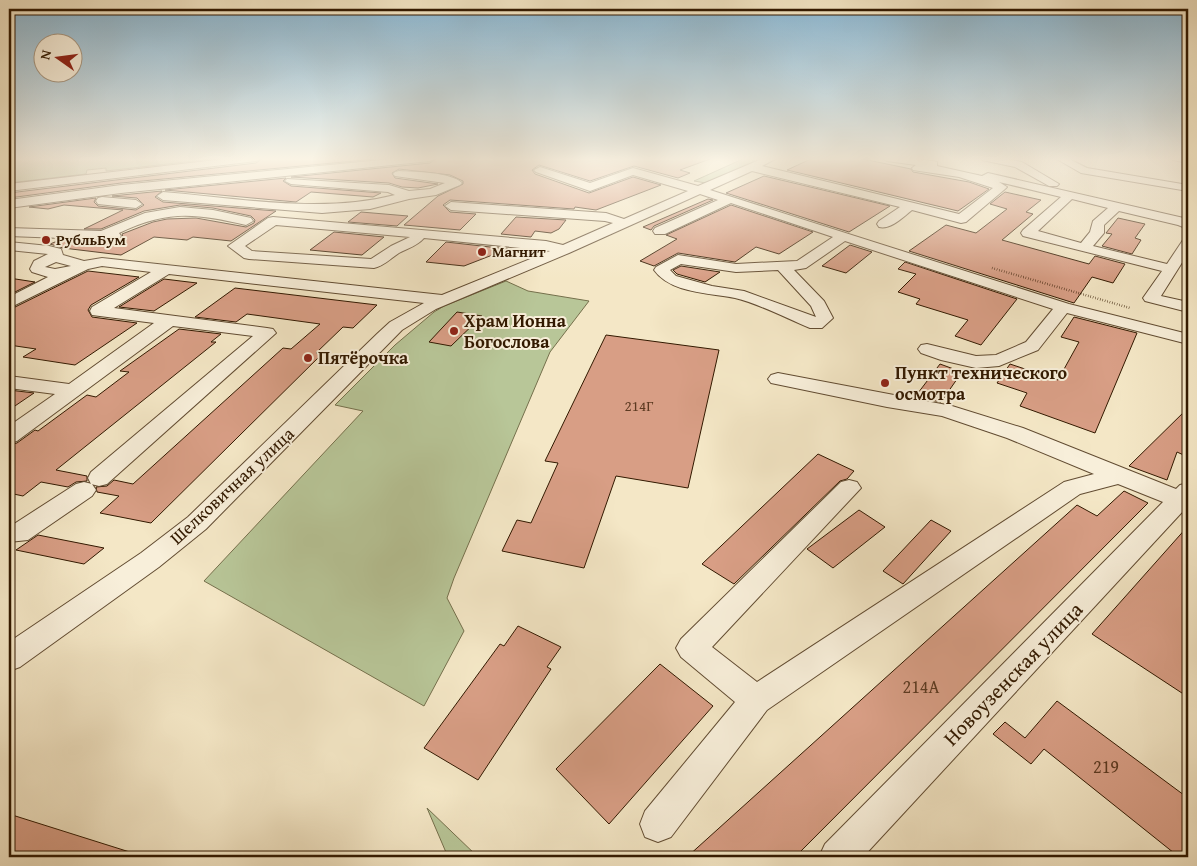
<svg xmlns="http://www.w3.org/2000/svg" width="1197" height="866" font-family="'Gentium Book Plus',serif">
	<rect width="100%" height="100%" fill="#f4e7c6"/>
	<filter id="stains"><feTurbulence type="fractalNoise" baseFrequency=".004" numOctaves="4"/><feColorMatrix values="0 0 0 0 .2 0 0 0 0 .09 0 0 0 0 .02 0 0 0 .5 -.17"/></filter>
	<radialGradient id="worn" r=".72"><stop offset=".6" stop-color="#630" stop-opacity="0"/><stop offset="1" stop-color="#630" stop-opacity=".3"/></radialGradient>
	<g fill="#b8c698" stroke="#75704c">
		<polygon points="9,158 220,158 106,171 106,168 87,170 86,174 9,183"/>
		<polygon points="745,158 757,161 706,183 694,181"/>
		<polygon points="506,281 528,291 589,301 550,352 454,578 447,598 464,631 424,706 204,581 363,411 335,405 395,345 434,312 444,306"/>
		<polygon points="427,808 478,857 448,857"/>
	</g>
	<g fill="#d89e85" stroke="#321900">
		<polygon points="263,158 386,158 121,183 9,198 9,193 256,163"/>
		<polygon points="437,158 710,158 710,159 680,170 690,173 678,178 634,166 590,181 539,165 532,170 535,174 589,193 633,177 661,185 596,210 575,207 574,209 450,200 443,205 450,212 476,214 460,230 404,225 438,196 463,184 463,181 450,175 399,169 392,173 395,178 438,184 418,188 402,187 389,183 291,177 430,163"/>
		<polygon points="813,158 858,158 911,169 913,172 969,182 989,189 958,211 787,170"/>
		<polygon points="764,176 890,206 849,232 726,193"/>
		<polygon points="286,178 283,181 291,186 381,193 373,197 311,192 296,202 165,190"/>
		<polygon points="162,191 155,197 163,202 276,211 231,241 193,237 187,240 154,237 121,255 63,248 50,244 60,240 119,241 123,237 122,234 153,222 167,219 196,218 246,227 254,223 255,220 251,216 213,208 180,205 144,211 101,229 84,229 123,210 64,205 48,209 29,207 96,198 94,202 98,206 136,210 144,205 137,198 112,196"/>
		<polygon points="1005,192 1041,200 1026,212 1033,214 1002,240 1089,264 1095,256 1125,264 1113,283 1092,277 1074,303 909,251 946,225 976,233 1007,209 990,204"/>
		<polygon points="708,199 713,200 654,226 651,230 643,227"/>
		<polygon points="731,205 813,232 779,254 756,247 735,262 678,253 654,266 640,261 677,239 666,235"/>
		<polygon points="361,212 408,216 397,226 348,222"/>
		<polygon points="516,217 566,220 559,229 551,233 535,231 531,237 501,234"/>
		<polygon points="1118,218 1145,224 1135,238 1141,240 1132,254 1102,246 1112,234 1106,233"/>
		<polygon points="334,232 384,237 362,255 310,250"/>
		<polygon points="446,242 508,249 464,266 426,262"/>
		<polygon points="850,245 872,252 846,273 822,266"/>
		<polygon points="905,262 1017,299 981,345 955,336 968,320 916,304 920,299 898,292 916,274 898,269"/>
		<polygon points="681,266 720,272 705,282 677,274 673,270"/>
		<polygon points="88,271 139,277 91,305 88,310 92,317 137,323 75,365 23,357 36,349 9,345 9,310"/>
		<polygon points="9,278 35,282 9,295"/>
		<polygon points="164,279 197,283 154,311 119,307"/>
		<polygon points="235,288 377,305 353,328 343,327 316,353 322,354 151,523 100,513 119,496 97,492 96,487 107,486 114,480 133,484 283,348 291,349 320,324 247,314 236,322 195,317"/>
		<polygon points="457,312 482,316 451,346 429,342"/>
		<polygon points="1074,317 1137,333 1095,433 1020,406 1027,393 997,383 1010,364 1058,380 1079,342 1061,337"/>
		<polygon points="179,329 221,334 211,342 216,342 56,470 87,476 87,481 76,482 68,487 41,482 23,496 9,493 9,445 17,443 35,430 38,431 87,395 96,397 129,372 120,371"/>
		<polygon points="606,335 719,350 688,488 616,476 584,568 502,551 517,520 531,523 558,463 545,461"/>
		<polygon points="940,364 962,372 941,402 915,397"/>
		<polygon points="9,390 34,393 9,410"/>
		<polygon points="1188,408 1188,457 1177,452 1167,480 1129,466"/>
		<polygon points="818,454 854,471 847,479 840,481 734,584 702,564"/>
		<polygon points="1124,491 1148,503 795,857 687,857 1077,505 1097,516"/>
		<polygon points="859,510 885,527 833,568 807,549"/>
		<polygon points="931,520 951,531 903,584 883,571"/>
		<polygon points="1188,526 1188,697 1092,634"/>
		<polygon points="38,535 104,548 84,564 16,550"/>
		<polygon points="518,626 561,647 547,667 551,669 478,780 424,748 500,644 504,646"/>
		<polygon points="660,664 713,706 609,824 556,769"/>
		<polygon points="1057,701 1188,798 1188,857 1179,857 1044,749 1031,764 993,734 1005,722 1025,738"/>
		<polygon points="9,814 136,854 136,857 9,857"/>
	</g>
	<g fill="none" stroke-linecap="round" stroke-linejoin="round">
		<g stroke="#624c32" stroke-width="2">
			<g id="minor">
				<polygon points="233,158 261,158 256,161 9,191 9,184"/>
				<polygon points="402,158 435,158 430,161 121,193 9,208 9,200 121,185"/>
				<path d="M764,158H777L762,166L959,214L993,188L959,177L913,170L912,168L916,165L887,161L882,158H909L933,161L937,162V166L982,176L988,173L1188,219V229L1178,225L1119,211L1104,225V233L1093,246L1167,264L1183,240L1188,239V253L1161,296L1188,302V312L1145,301L1143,298L1162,271L1023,236L1021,233L1023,230L1061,197L999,182L1007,187L1005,189L966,222L961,223L912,210C903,217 891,230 879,227L877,224L879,221L900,207L752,171L710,190L1069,304L1188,334V344L1067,313L1038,350L999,366L976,368L941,360L921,353L918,349L921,345L927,344L976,356L996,355L1026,342L1053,309L845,241L806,268L794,270L824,301L833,318L822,328H810C788,319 757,303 735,298C710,293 670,293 654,270L656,267L678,255L736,264L797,261L833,237L731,203L665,234H655L653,231L655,228L718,200L700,194L569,253L436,309L402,330L206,529L159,567L20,667L9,671V642L141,553L188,517L378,333L390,322L424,303L169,274L114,308L267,328L273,329L276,333L107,484L99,486L91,484L88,478L91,472L253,336L173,326L17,441L9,443V426L55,394L9,388V376L69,384L154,323L92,315L90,311L92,307L151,272L102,266L88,269L9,308V297L48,277L32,272L30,269L34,261L48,254L9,250V242L49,246L61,249L63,255L84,261L102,258L442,295L550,251L424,238C417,246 408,248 399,253C391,258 384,266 374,268L249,259L244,258L228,246L268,218L273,217L546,241L563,245L613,223L605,221L451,210L445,206L451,202L606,213L624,219L688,191L633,175L590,191L536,172L534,170L540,167L590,183L633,168L698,186ZM1072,199L1108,208L1093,221L1090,232L1081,243L1038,231ZM276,225L410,237L391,246L371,259L252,251L245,246ZM56,262L71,266L55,269L45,267ZM681,264L736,272L778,270L811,306L816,317L744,291L712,286L676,276L670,270Z"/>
				<polygon points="981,158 1001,158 1022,162 1059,184 1057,186 1049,186 1015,167 982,160"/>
				<polygon points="1055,158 1067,158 1087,168 1188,185 1188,191 1081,173"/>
				<polygon points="1172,158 1188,158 1188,163 1173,160"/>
				<path d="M399,171C415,172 451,172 462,183L460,185L436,195L409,199L370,209L322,213L163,200L157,196L163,192C238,198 321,214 395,195L388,192L291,184L285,181L287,179L389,185L409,191L430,189L445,183L395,176L393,174L395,172Z"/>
				<polygon points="102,197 136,200 142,204 136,208 98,204 96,201 98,198"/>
				<path d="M180,207L213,210L251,218L253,221L246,225C194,213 168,210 119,233L121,236L119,239L114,240L9,236V228L101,231L145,213Z"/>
				<polygon points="778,373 952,406 1023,428 1176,489 1180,485 1188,483 1188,511 1184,510 863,857 819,857 825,844 1163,502 1118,484 1080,494 767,710 671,837 658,842 645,837 640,824 645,811 735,702 681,657 676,648 681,639 841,482 849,480 857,482 861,488 712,647 757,682 1064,482 1094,474 1007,438 942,416 887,407 771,383 768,379 771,375"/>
				<polygon points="84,482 92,484 96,490 92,496 28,540 9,542 9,524 14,524 76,484"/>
			</g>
		</g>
		<polyline stroke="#321900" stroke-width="2.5" stroke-dasharray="0.5 2" stroke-linecap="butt" points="992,268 1130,308"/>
		<use href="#minor" fill="#f8efda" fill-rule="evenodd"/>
	</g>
	<linearGradient id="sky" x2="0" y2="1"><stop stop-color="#89b8d5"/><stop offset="0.57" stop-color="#faf4e5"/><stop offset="1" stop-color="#faf4e5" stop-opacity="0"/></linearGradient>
	<rect width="1197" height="279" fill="url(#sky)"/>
	<g fill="#8f2418" stroke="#f8efda" stroke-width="2">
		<circle cx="46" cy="240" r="5"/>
		<circle cx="482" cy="252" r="5"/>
		<circle cx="454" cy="331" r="5"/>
		<circle cx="308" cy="358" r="5"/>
		<circle cx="885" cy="383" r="5"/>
	</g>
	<g text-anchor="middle" stroke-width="4" stroke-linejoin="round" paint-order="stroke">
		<g font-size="15" font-weight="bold" fill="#321900" stroke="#f8efda" text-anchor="start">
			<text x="56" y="245">РубльБум</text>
			<text x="492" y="257">Магнит</text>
		</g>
		<g font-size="15" fill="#5c3a21">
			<text x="639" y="411">214Г</text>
		</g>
		<g font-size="18" font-weight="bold" fill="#321900" stroke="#f8efda" text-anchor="start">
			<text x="464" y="327">Храм Ионна<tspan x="464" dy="21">Богослова</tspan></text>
			<text x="318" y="364">Пятёрочка</text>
			<text x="895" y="379">Пункт технического<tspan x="895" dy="21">осмотра</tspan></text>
		</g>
		<g font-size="18" fill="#321900" stroke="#f8efda">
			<text transform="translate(232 486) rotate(-43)" y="6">Шелковичная улица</text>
		</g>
		<g font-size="18" fill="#5c3a21">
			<text x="921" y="693">214А</text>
			<text x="1106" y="773">219</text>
		</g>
		<g font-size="21" fill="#321900" stroke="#f8efda">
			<text transform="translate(1013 674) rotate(-46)" y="7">Новоузенская улица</text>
		</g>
	</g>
	<rect width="1197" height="866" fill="none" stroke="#f4e7c6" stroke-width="30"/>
	<rect x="10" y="10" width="1177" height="846" fill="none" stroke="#321900" stroke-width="2.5"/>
	<rect x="15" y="15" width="1167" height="836" fill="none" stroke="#321900"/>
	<g transform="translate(58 58) rotate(284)"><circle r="24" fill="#f8efda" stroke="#a99983"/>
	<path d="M0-4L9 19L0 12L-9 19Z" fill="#8f2418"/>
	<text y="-8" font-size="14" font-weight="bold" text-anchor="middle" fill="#321900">N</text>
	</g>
	<rect width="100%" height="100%" filter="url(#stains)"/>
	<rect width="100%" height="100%" fill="url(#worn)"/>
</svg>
